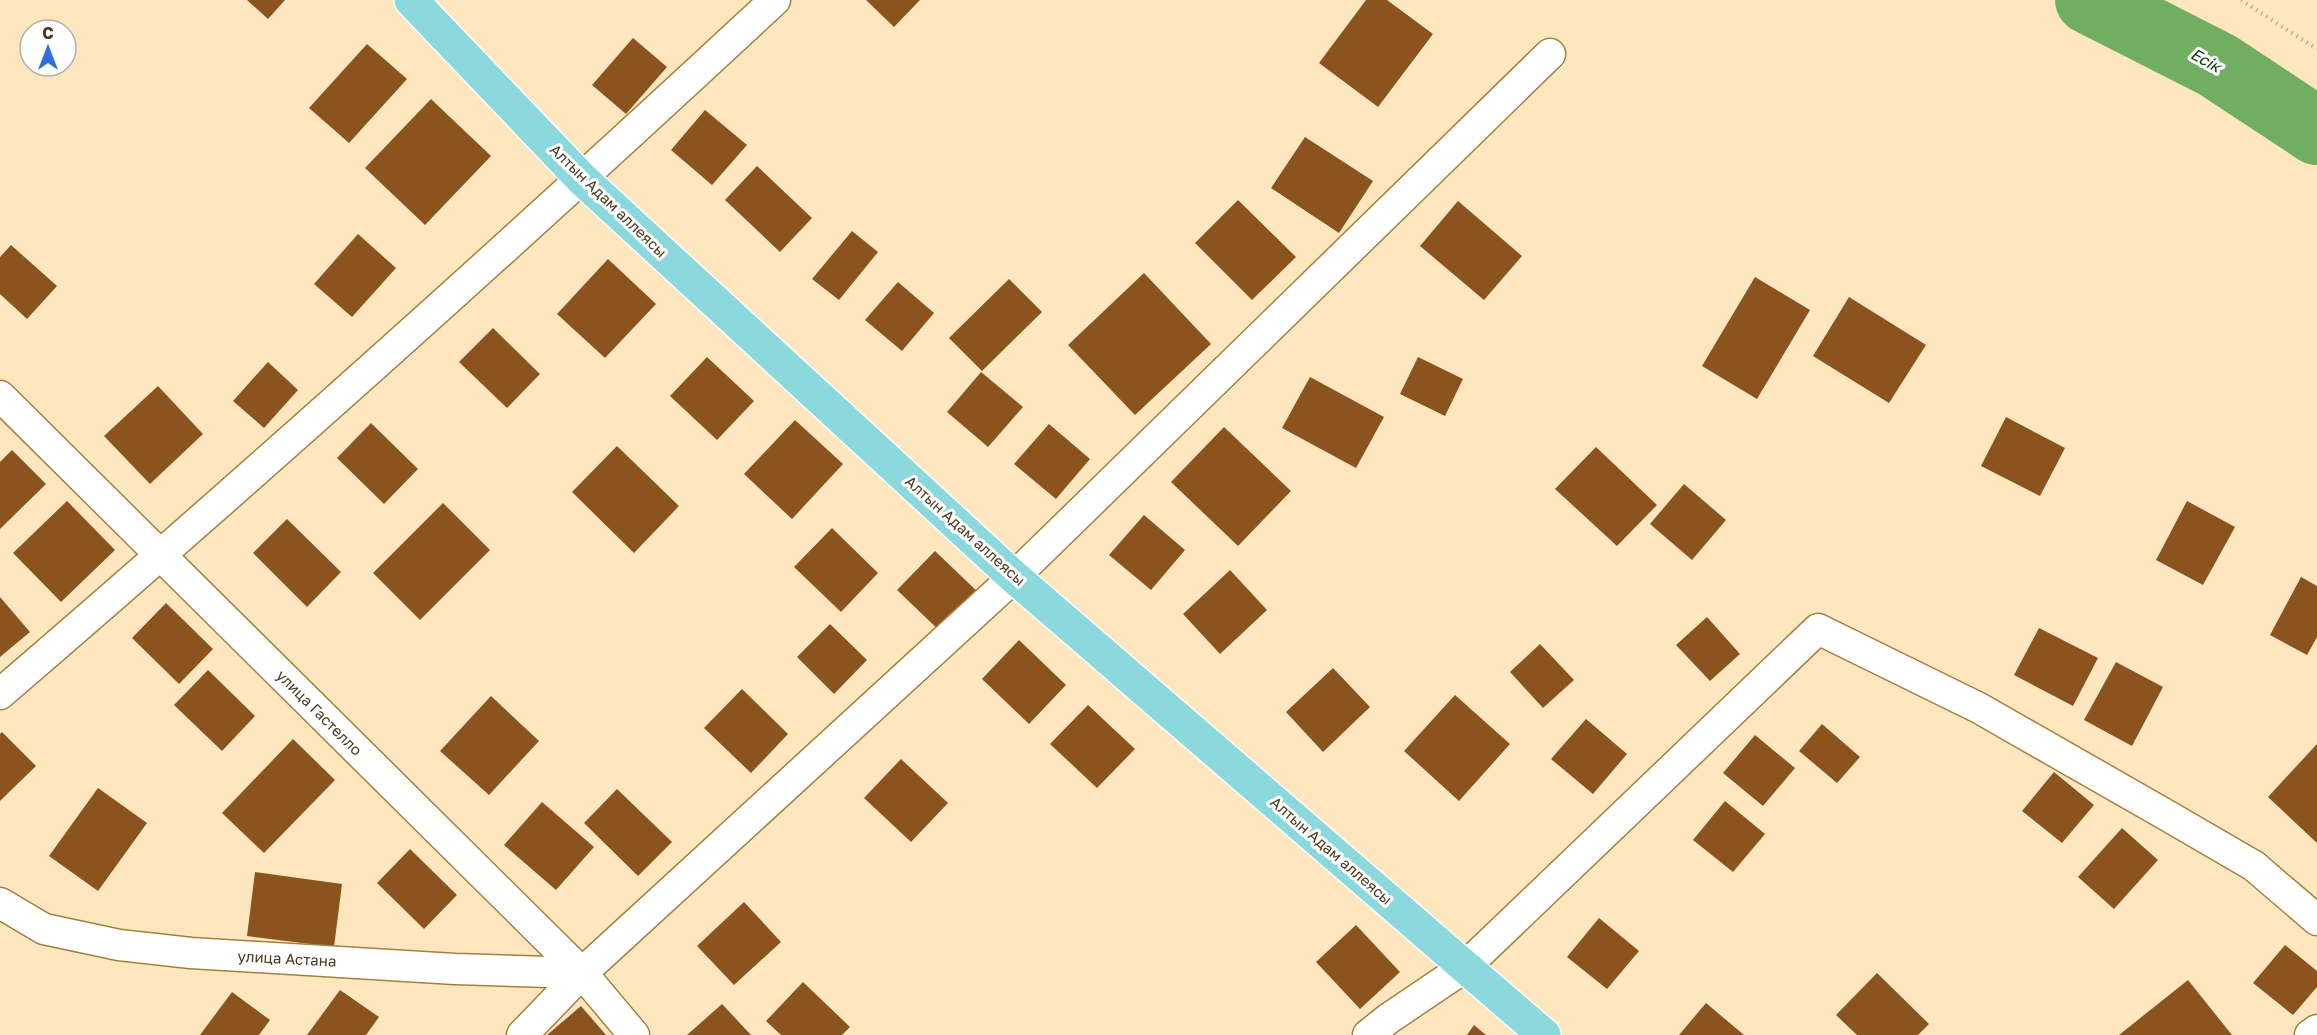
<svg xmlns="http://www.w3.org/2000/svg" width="2317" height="1035" font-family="'Golos Text',sans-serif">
	<rect width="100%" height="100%" fill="#fee6bf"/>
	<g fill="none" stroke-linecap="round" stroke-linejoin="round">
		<polyline stroke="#70af62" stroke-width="68" points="2089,0 2217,65 2317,131"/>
	</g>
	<g fill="#8b531d">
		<polygon points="247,0 285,0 268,19"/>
		<polygon points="866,0 920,0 894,27"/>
		<polygon points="1366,0 1387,0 1433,34 1378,107 1319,63"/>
		<polygon points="633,38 667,67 626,114 592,85"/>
		<polygon points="367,44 407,79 349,143 309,108"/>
		<polygon points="431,99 491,156 425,225 365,168"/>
		<polygon points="705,110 747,145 712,185 671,150"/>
		<polygon points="1305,137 1373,181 1339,233 1271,188"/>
		<polygon points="757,166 812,218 780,252 725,200"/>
		<polygon points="1238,200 1296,257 1252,300 1195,243"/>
		<polygon points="1458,201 1522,256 1484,300 1420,246"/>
		<polygon points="852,231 878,252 839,300 812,279"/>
		<polygon points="358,234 396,268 352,317 314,284"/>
		<polygon points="11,245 57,286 27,319 0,294 0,257"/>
		<polygon points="608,259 656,304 605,358 557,314"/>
		<polygon points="1144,273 1211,344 1135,415 1068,345"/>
		<polygon points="1755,277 1810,310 1757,399 1702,366"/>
		<polygon points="1009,279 1042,312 982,371 949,338"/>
		<polygon points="898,282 934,313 902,351 865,320"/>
		<polygon points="1849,297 1926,345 1889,403 1813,356"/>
		<polygon points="493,328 540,374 507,408 459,362"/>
		<polygon points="707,357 754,401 717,440 670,396"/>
		<polygon points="1418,357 1463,379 1445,416 1400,394"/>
		<polygon points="268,362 298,390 264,428 233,401"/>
		<polygon points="981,372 1023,407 988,447 947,412"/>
		<polygon points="1310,377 1384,417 1356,468 1282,428"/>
		<polygon points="158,386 203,434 150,484 104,436"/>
		<polygon points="2006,417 2065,448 2040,496 1981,466"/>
		<polygon points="795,420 843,464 792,519 744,474"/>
		<polygon points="371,423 418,469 384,504 337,458"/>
		<polygon points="1049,424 1090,459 1056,499 1014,464"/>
		<polygon points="1224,427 1291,491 1238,546 1171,482"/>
		<polygon points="617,446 679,506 634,553 572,492"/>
		<polygon points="1596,447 1657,505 1617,546 1555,489"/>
		<polygon points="12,450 46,484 0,529 0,462"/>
		<polygon points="1684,484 1726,520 1692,560 1650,524"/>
		<polygon points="67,501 115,550 61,602 13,553"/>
		<polygon points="2187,501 2235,527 2203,585 2156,560"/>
		<polygon points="443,503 490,550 420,620 373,573"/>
		<polygon points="1144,515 1185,550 1151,590 1109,555"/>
		<polygon points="287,519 341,572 307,607 253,553"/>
		<polygon points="832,528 878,573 841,612 794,567"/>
		<polygon points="935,551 982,596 944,635 897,590"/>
		<polygon points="1230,570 1267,610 1220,654 1183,614"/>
		<polygon points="2301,577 2317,586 2317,637 2307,655 2270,635"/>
		<polygon points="0,597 30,632 0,657"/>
		<polygon points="166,603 213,649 179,684 132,638"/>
		<polygon points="1707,617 1740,654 1710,681 1676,645"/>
		<polygon points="830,624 867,660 834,694 797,657"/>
		<polygon points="2039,628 2098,658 2073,706 2014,675"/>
		<polygon points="1019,640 1066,685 1029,724 982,679"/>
		<polygon points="1540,644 1574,680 1543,708 1510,672"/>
		<polygon points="2116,662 2163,687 2132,746 2084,720"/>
		<polygon points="1333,668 1370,707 1323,752 1286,712"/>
		<polygon points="208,670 255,716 222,751 174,705"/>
		<polygon points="742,689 788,734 751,773 704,728"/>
		<polygon points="1455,695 1510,744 1459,801 1404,751"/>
		<polygon points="491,696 539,741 489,795 440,751"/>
		<polygon points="1088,705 1135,749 1097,788 1050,744"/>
		<polygon points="1586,719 1627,754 1593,794 1551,759"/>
		<polygon points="1822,724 1860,757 1837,783 1799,751"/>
		<polygon points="2,732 36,766 0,801 0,734"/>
		<polygon points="1755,735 1795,768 1763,806 1723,773"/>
		<polygon points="293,739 335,780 264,853 222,813"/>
		<polygon points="2317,744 2317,843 2268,797"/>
		<polygon points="901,759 948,803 911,842 864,798"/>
		<polygon points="2054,772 2094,805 2062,843 2022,811"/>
		<polygon points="98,788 147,823 98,891 49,856"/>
		<polygon points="617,789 672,842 638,876 584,823"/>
		<polygon points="1725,801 1765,834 1733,872 1693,840"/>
		<polygon points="542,802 594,847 556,890 504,845"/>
		<polygon points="2122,828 2158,860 2114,909 2078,877"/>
		<polygon points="410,849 457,895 424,929 377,883"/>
		<polygon points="255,872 342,884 334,947 247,936"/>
		<polygon points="744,902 781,942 734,985 697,946"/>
		<polygon points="1599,918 1639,951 1607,989 1567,957"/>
		<polygon points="1356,925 1400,972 1360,1009 1316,962"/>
		<polygon points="2285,945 2317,971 2317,987 2293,1015 2253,983"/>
		<polygon points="1877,973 1929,1024 1918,1035 1857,1035 1836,1015"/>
		<polygon points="2188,980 2232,1035 2119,1035"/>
		<polygon points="803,982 850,1027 842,1035 781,1035 766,1021"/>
		<polygon points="340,990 379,1017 366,1035 307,1035"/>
		<polygon points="232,992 270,1020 259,1035 200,1035"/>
		<polygon points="1706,1003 1744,1035 1679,1035"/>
		<polygon points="722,1004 751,1035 687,1035"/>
		<polygon points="581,1006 606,1035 547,1035"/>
		<polygon points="1474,1025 1486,1035 1467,1035"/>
	</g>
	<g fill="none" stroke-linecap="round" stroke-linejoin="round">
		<g stroke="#a4803e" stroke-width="33">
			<g id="minor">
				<polyline points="0,396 582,973 634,1035"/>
				<path d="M0,694C263,468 521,236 775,0"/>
				<polyline points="0,903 44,929 119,945 191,953 455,969 582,973"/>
				<polyline points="522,1035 582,973 1014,577 1550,54"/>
				<polyline points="1368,1035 1388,1019 1465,967 1818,629 1979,708 2168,816 2254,866 2317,920"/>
				<polyline points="2310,1035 2317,1030"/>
			</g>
		</g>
		<g stroke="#fff" stroke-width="36">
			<polyline id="primary" points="411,0 582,179 1014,577 1544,1035"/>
		</g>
		<polyline stroke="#c3ad8a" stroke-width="4" stroke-dasharray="1.5 4.5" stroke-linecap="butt" points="2241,0 2317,49"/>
		<use href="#minor" stroke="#fff" stroke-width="30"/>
		<use href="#primary" stroke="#8bd9dc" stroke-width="33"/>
	</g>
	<g text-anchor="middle" stroke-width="6" stroke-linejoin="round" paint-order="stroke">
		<g font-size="15" fill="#4a3a1e" stroke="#fff">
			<text transform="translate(608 201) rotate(44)" y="5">Алтын Адам аллеясы</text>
			<text transform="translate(965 531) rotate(42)" y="5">Алтын Адам аллеясы</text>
			<text transform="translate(319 713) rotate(45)" y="5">улица Гастелло</text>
			<text transform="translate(1331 851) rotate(41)" y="5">Алтын Адам аллеясы</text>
			<text transform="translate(287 959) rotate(3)" y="5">улица Астана</text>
		</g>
		<g font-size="16" font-style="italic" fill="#0e3902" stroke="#fff">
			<text transform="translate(2206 60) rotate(29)" y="6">Есік</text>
		</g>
	</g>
	<g transform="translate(48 48)"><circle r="28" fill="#ffffff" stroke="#b7b0a5" stroke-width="1.5"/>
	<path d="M0-4.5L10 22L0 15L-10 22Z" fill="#2f72df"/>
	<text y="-9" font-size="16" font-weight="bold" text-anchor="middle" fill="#4a3a1e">С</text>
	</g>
</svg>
